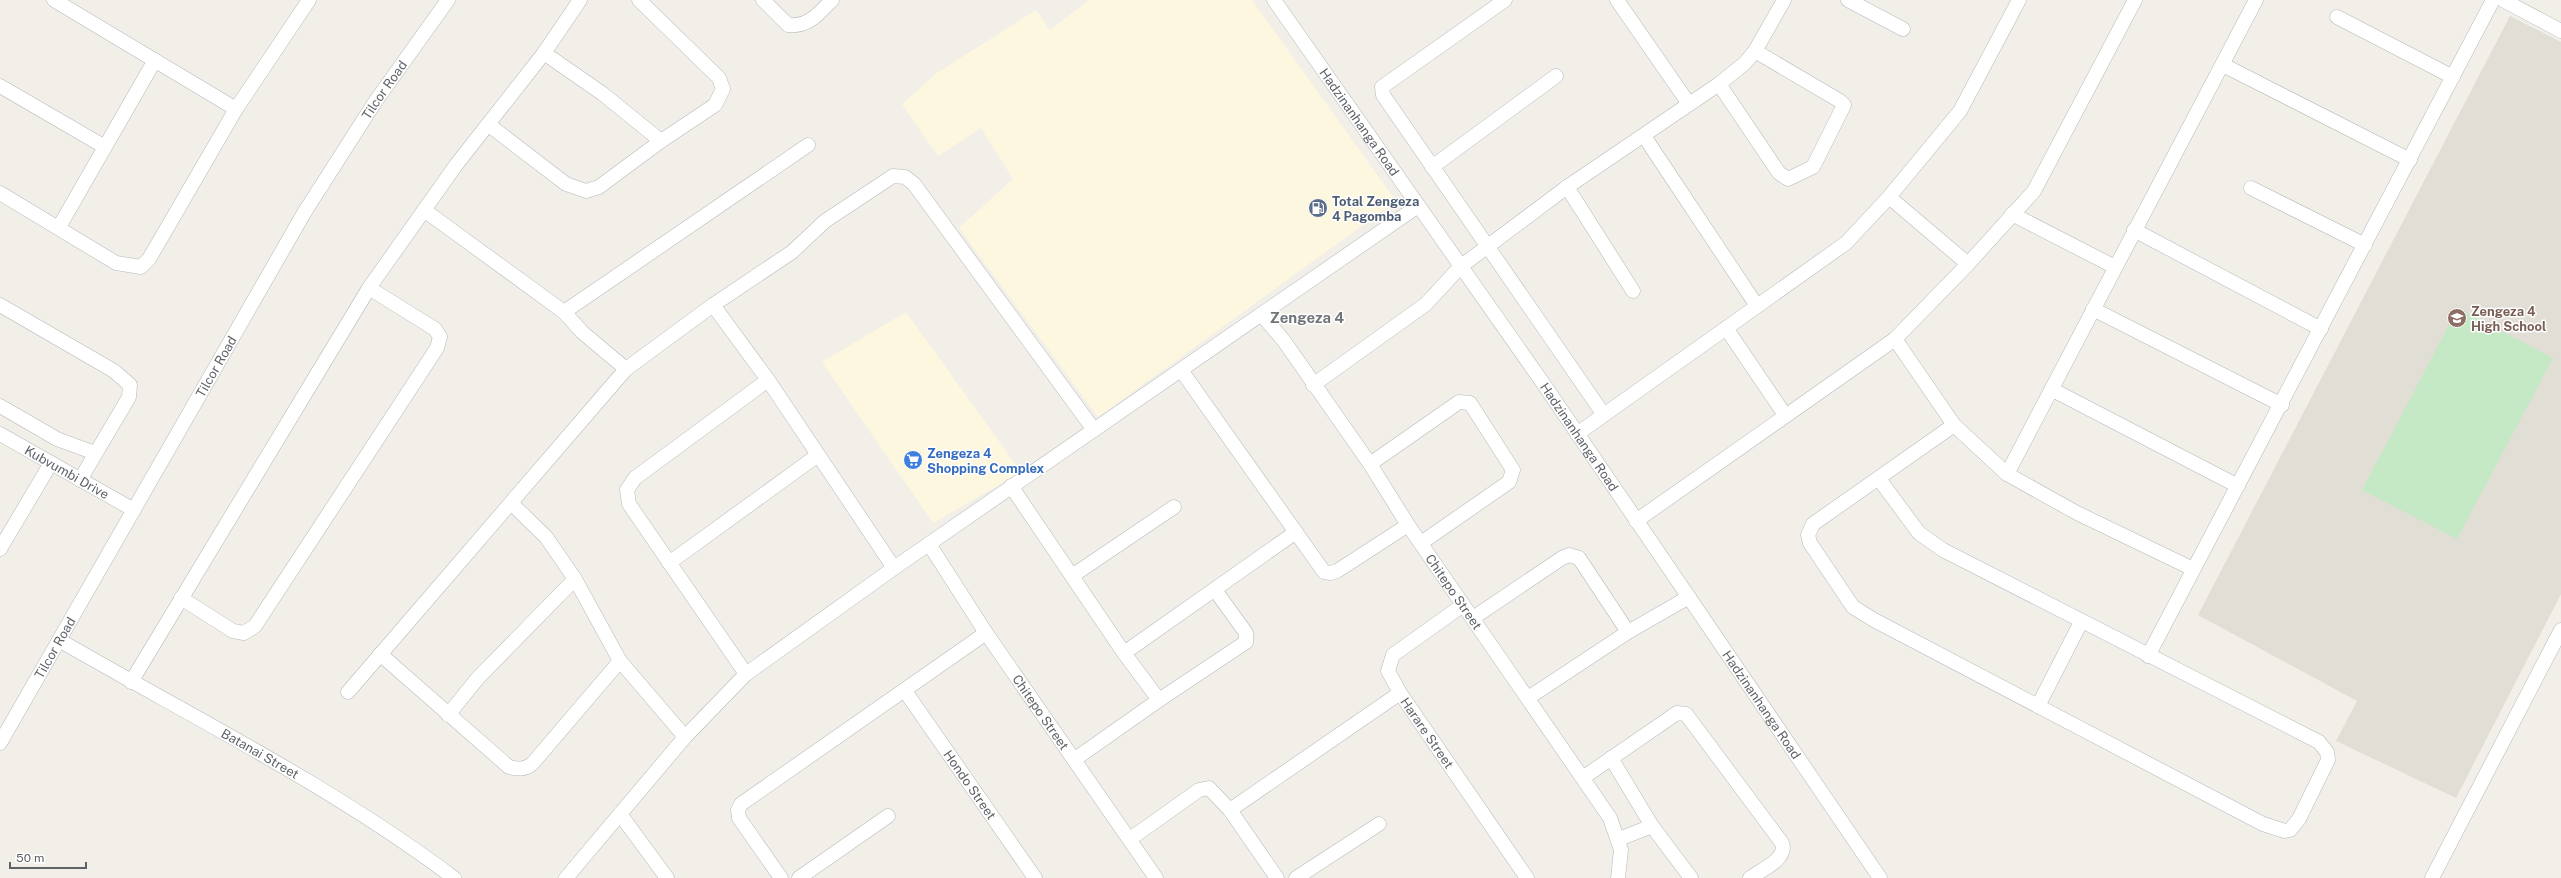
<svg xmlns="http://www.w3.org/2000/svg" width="2561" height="878" font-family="'Public Sans',sans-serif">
	<rect width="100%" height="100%" fill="#f1efe8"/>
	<g fill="#fef7e0">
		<polygon points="1089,0 1252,0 1396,201 1098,417 959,228 1013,179 981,128 938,156 902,104 937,73 1036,10 1050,30"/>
		<polygon points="906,312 1021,472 933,523 822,362"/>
	</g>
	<polygon fill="#e1ded6" points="2510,16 2561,42 2561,594 2456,798 2336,741 2357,701 2198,615"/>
	<polygon fill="#c5e8c5" points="2458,308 2553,358 2457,539 2362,490"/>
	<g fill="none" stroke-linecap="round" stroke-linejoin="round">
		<g stroke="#b5b8bc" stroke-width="15">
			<g id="minor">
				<polyline points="54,0 236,109"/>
				<path d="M763,0L788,25C809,27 818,14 832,0"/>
				<path id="s1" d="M1274,0L1545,386L1880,878"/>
				<polyline points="1505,0 1382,87 1383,95 1604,415"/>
				<polyline points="1617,0 1689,104"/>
				<polyline points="1848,0 1903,29"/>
				<polyline points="2503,0 2561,31"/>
				<polyline points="2337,17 2453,77"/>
				<polyline points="544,53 603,94 661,141"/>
				<polyline points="2223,65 2410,160"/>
				<polyline points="1719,84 1779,173 1788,179 1813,167 1844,105 1840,101 1755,51"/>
				<polyline points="0,86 105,147"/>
				<polyline points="489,125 566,184 586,191 599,187 661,141 715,105 723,89 719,78 639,0"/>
				<polyline points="1644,136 1757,306"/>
				<polyline points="1432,167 1556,76"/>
				<polyline points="1567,187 1633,291"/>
				<polyline points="2251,188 2365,245"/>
				<polyline points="0,193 116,263 141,267 149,259 236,109 309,0"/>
				<polyline points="1889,197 1968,264"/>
				<polyline points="424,210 564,312 808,145"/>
				<polyline points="2012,214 2115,267"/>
				<polyline points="59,227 155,60"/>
				<polyline points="2134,230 2321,329"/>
				<polyline points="0,305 114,371 130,385 129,397 80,480"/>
				<polyline points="713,305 792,252 825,221 893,176 905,177 914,184 1094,430"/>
				<polyline points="2093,309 2282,405"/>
				<polyline points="564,312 582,332 626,369 713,305 768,380 894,568"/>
				<path id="s2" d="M1262,315L1284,341L1370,464L1408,525L1610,818L1621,850L1618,878"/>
				<polyline points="1726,328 1785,415"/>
				<polyline points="1895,339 1954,425 2007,474 2077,513 2193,569"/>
				<polyline points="1181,370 1324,572 1331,573 1337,571 1408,525"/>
				<polyline points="1313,385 1426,304 1460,267 1567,187 1719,84 1745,63 1755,51 1784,0"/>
				<polyline points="2053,390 2238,486"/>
				<polyline points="0,406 57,439 95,453"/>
				<path id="s3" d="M0,434L134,510"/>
				<polyline points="1577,434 1846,243 1889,197 1960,111 2019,0"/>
				<polyline points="1370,464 1459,402 1470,403 1513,470 1509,482 1421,543"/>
				<polyline points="2007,474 2256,0"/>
				<polyline points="1879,479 1919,533 1943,550 2319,742 2327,752 2328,760 2299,819 2290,830 2285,831 2263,824 1874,620 1853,607 1810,543 1808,535 1813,524 1954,425"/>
				<polyline points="1011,486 1124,653 1159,700 1075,759"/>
				<polyline points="511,503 546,537 575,579 620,661 685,737"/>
				<polyline points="1636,521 1895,339 1968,264 2034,191 2135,0"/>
				<path id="s4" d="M929,544L986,633L1156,878"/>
				<polyline points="0,549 51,463"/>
				<polyline points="669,563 818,455"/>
				<polyline points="1072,576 1174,507"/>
				<polyline points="181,598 233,631 244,633 255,626 437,348 440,337 435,329 369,288"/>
				<path id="s5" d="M1463,605L1393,655L1388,671L1400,693L1527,878"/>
				<polyline points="1473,618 1562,558 1569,555 1579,558 1628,632"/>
				<path id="s6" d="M59,640C192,717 330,785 454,878"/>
				<polyline points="1124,653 1296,532"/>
				<path d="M380,654L509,767C518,769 524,770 532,764L620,661"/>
				<polyline points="2148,656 2493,0"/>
				<polyline points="746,674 629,504 627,490 635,478 768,380"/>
				<polyline points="131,682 369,288 456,165 544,53 580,0"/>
				<path id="s7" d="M905,691L1035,878"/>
				<polyline points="348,692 626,369"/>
				<polyline points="1528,698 1628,632 1689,597"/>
				<polyline points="1159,700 1246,642 1246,633 1215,590"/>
				<polyline points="2038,706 2081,622"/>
				<polyline points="448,715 477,679 575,579"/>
				<path id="s8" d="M0,743L304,213L375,102L448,0"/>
				<polyline points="1611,758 1652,826"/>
				<path d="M1584,777L1677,713L1686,714L1782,843C1788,859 1761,870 1750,878"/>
				<polyline points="1230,810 1400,693"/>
				<polyline points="620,814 667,878"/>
				<polyline points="1130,839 1199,790 1209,788 1230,810 1277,878"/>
				<polyline points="1619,839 1652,826 1691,878"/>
				<polyline points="566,878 685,737 746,674 894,568 1418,206"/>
				<polyline points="781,878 739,818 738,810 741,804 986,633"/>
				<polyline points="799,878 888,816"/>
				<polyline points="1296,878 1379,824"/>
				<polyline points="2432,878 2561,630"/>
			</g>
		</g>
		<use href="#minor" stroke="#fff" stroke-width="14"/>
	</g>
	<defs>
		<g id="fuel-disc" transform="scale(1)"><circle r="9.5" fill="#5c6f8a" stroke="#fff"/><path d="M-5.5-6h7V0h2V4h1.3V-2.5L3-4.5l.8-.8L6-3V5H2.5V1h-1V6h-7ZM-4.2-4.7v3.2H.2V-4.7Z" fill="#fff"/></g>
		<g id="school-disc" transform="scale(1)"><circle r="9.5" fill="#8d6e63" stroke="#fff"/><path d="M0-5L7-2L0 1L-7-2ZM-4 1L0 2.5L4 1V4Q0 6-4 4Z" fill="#fff"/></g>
		<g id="supermarket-disc" transform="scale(1)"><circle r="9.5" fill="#3f7fe0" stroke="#fff"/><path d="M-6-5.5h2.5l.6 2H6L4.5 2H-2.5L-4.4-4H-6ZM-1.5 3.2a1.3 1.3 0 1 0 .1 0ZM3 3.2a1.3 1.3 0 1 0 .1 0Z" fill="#fff"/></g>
	</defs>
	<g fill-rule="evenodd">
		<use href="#fuel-disc" x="1318" y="208"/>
		<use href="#school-disc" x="2457" y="318"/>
		<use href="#supermarket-disc" x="913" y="460"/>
	</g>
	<g text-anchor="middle" stroke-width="3" stroke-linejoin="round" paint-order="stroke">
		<g font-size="13" fill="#5f6368" stroke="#fff">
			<text dy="5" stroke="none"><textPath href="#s8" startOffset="758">Tilcor Road</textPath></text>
			<text dy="5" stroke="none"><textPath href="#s1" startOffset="149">Hadzinanhanga Road</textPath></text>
			<text dy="5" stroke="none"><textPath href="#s8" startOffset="434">Tilcor Road</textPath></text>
			<text dy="5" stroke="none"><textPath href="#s1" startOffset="533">Hadzinanhanga Road</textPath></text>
			<text dy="5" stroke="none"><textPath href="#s3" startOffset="77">Kubvumbi Drive</textPath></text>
			<text dy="5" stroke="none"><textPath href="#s2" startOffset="337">Chitepo Street</textPath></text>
			<text dy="5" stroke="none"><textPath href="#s8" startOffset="110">Tilcor Road</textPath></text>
			<text dy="5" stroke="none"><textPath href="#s1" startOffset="857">Hadzinanhanga Road</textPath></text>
			<text dy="5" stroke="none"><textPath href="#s4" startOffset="202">Chitepo Street</textPath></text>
			<text dy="5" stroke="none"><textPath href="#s5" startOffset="176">Harare Street</textPath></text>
			<text dy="5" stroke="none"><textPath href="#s6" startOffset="231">Batanai Street</textPath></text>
			<text dy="5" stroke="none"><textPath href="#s7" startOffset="114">Hondo Street</textPath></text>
		</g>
		<g font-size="13" font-weight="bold" fill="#4e5e75" stroke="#fff" text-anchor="start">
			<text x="1332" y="206">Total Zengeza<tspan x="1332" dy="15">4 Pagomba</tspan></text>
		</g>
		<g font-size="13" font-weight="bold" fill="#785e54" stroke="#fff" text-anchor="start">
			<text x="2471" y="316">Zengeza 4<tspan x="2471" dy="15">High School</tspan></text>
		</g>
		<g font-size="13" font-weight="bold" fill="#366cbe" stroke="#fff" text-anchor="start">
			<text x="927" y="458">Zengeza 4<tspan x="927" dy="15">Shopping Complex</tspan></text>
		</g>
		<g font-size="15" font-weight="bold" fill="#70757a" stroke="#fff">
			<text x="1307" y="323">Zengeza 4</text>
		</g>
	</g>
	<path d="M10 862v6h76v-6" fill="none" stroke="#5f6368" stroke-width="2"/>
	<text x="16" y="862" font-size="12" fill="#5f6368" stroke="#ffffff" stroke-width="3" paint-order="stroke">50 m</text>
</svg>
